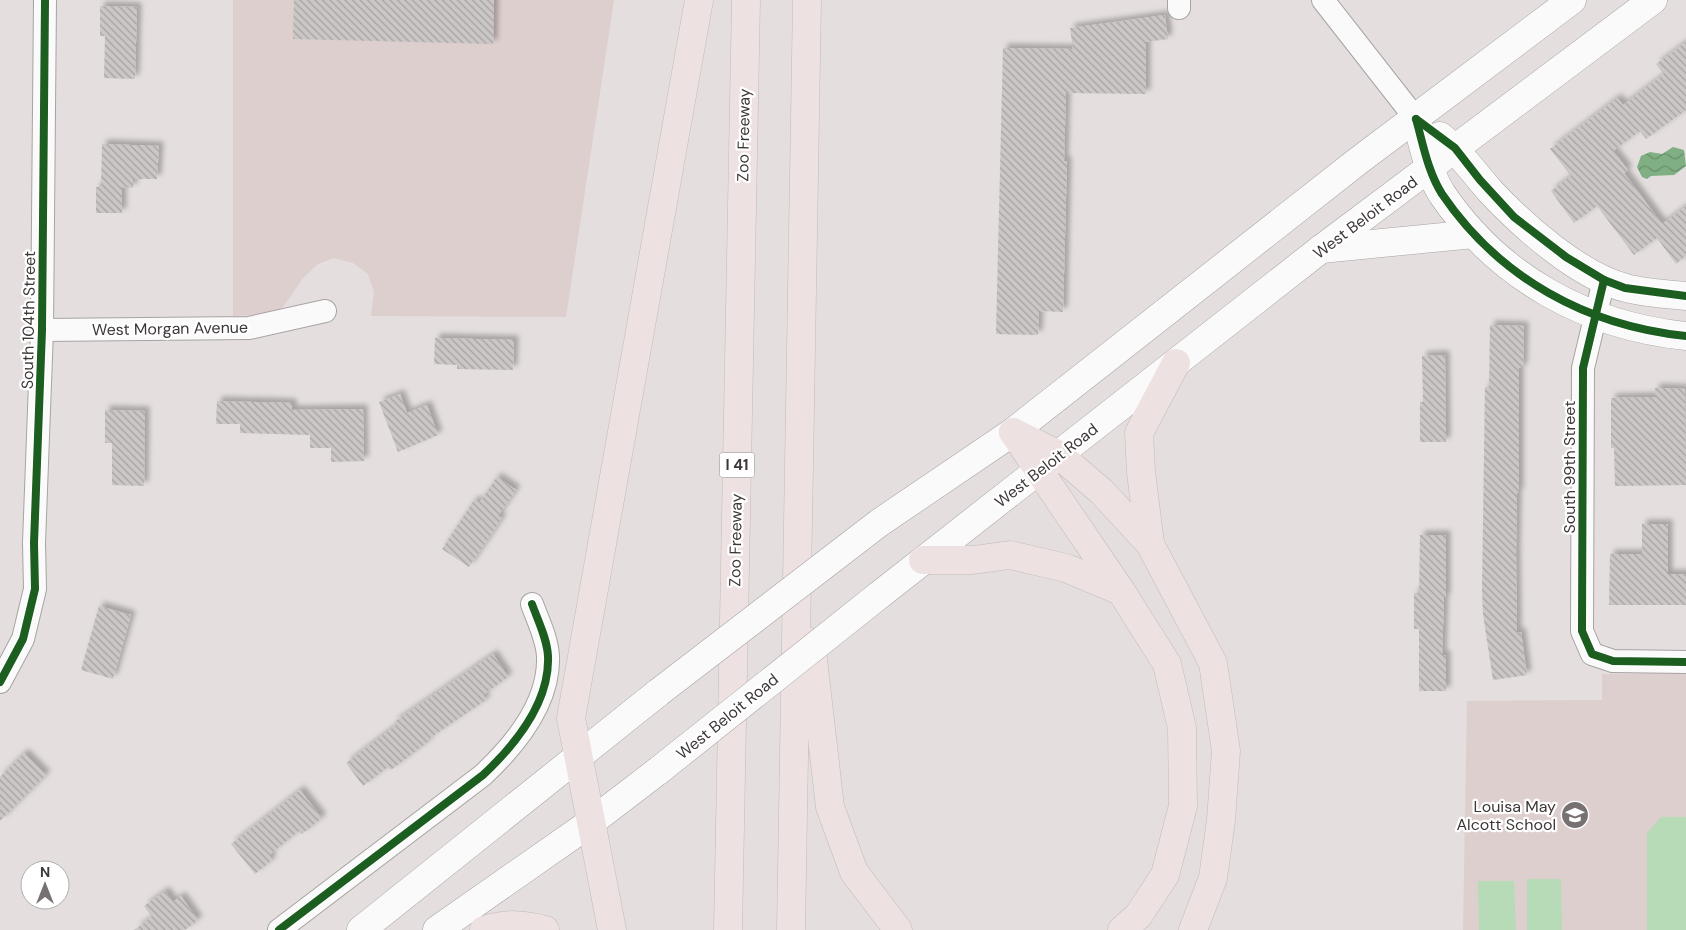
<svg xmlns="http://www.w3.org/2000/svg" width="1686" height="930" font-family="'DM Sans',sans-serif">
	<defs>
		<pattern id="water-waves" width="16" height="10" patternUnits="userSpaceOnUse" patternTransform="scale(1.25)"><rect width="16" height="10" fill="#7faf83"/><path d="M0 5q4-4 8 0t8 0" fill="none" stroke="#698f6c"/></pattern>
		<pattern id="building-back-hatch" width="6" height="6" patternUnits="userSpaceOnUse" patternTransform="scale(1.25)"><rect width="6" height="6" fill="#ccc7c7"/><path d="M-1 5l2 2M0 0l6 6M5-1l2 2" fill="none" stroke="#a7a2a2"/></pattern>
		<filter id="shadow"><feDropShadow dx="4.5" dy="-4.5" stdDeviation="2.5" flood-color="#0004"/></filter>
	</defs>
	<rect width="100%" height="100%" fill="#e4dede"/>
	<g fill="#ddcfce">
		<polygon points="233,0 614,0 566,317 371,316 374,292 368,274 353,263 334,258 318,264 303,278 283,307 269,314 233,316"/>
		<polygon points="1686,673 1686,930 1463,930 1467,701 1602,700 1602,674"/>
	</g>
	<g fill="#b7dbb7">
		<polygon points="1661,817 1686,817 1686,930 1647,930 1647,833"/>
		<polygon points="1527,879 1561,879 1562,930 1527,930"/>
		<polygon points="1478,881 1514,881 1516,930 1479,930"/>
	</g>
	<polygon fill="url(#water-waves)" points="1673,147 1684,150 1686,166 1674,175 1651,176 1647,179 1642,177 1637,167 1641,156 1650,152 1662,154"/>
	<g fill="url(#building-back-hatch)" filter="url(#shadow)">
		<polygon points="294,0 494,0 493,44 293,39"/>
		<polygon points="100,6 137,7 135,79 104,78 105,36 100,36"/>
		<polygon points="1165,15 1168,39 1146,42 1146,94 1066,93 1064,161 1067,161 1063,312 1039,311 1038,335 996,334 1003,48 1073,49 1070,28"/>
		<polygon points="1686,42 1686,110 1646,139 1640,131 1613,151 1628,170 1624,173 1662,224 1686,206 1686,256 1676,264 1657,238 1634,255 1597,206 1574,223 1551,191 1571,176 1550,149 1617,98 1623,105 1664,74 1656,64"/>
		<polygon points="102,144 159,146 157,179 133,179 133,188 122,187 122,213 96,213 96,187 101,187"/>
		<polygon points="1490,325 1524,326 1523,368 1519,368 1519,493 1517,493 1516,552 1517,633 1521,632 1527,675 1493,680 1483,614 1482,590 1485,387 1489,387"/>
		<polygon points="435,338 514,340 513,370 457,369 457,365 434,364"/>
		<polygon points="1445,355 1446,442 1420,442 1420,402 1423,402 1422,356"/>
		<polygon points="1655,388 1685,389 1686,485 1615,486 1614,448 1611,448 1611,398 1655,397"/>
		<polygon points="400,394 407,413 427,405 438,435 398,452 379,402"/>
		<polygon points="217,401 292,403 292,410 363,409 364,461 331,462 331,448 310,448 310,435 240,433 240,424 216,424"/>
		<polygon points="105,410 145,411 144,486 112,485 112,443 105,443"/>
		<polygon points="497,477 516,490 498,516 502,518 469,567 442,549 474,500 479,503"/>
		<polygon points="1642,524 1668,524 1668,574 1686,574 1686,605 1609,605 1610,554 1642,554"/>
		<polygon points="1420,535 1446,535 1446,598 1444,598 1442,655 1446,655 1446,691 1419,691 1419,629 1414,629 1414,593 1419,593"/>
		<polygon points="99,606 131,615 113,679 81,670"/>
		<polygon points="493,654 508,677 483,695 486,700 427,740 428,742 391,770 388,767 363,786 346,763 396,725 394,722"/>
		<polygon points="24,753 46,775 0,821 0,777"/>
		<polygon points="300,790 322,818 302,834 299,831 269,855 272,860 255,874 231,844"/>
		<polygon points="165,891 173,902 181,896 198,920 185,930 134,930 152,917 144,906"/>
	</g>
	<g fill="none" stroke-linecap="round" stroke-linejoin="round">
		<g stroke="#a8a3a3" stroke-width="24">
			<g id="street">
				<polyline points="1323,0 1416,119"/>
				<polyline points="1179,8 1179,0"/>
				<polyline points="1604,280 1583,368 1582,631 1592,654 1613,661 1686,662"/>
				<polyline points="42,330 249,328 325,311"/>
				<polyline points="0,682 23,639 35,589 34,543 42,330 45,0"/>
				<path d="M279,930L483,775C515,745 550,703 548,656C547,638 538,621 532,604"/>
			</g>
		</g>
		<g stroke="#a8a3a3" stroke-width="29">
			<g id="secondary">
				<path d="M1416,119C1423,144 1428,172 1442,194C1499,278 1587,326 1686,336"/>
				<path d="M1440,136C1460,152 1474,173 1491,192C1524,227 1579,276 1626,288C1645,293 1666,294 1686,296"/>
				<polyline points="1321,249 1474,234"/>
				<polyline points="879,523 1013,432 1358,161 1572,0"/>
				<polyline points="878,596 1321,249 1653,0"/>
				<polyline points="361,930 659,692"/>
				<polyline points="437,930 590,823 658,771"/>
			</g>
		</g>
		<g stroke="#c0bcbc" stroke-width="29">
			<g id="highway">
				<polyline points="1013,432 1059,455 1102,492 1150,544 1213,663 1226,751 1221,820 1213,878 1193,930"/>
				<polyline points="1013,432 1121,591 1167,664 1182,728 1183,806 1165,875 1138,916 1122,930"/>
				<polyline points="1150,544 1141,472 1139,433 1176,363"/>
				<polyline points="923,560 973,560 1010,555 1066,568 1121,591"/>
				<polyline points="811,642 830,807 854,872 898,930"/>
				<path d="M484,930C506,923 524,924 545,930"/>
				<polyline points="612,930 571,718 699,0"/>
				<polyline points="728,930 746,0"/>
				<polyline points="791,930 807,0"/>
			</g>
		</g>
		<use href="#street" stroke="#fbfafa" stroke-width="22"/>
		<use href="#secondary" stroke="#fbfafa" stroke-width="28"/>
		<use href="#highway" stroke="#eee1e1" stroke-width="28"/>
		<g stroke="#a8a3a3" stroke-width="29" stroke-linecap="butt">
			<g id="secondary-bridge">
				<polyline points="659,692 879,523"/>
				<polyline points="658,771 878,596"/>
			</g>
		</g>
		<use href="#secondary-bridge" stroke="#fbfafa" stroke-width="28"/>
		<g stroke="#fff" stroke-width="11">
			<g id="cycleway">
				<path d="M1416,119C1423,144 1428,172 1442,194C1499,278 1587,326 1686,336"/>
				<polyline points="1416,119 1455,148 1480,180 1514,217 1566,257 1604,280 1625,288 1686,296"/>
				<polyline points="1604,280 1583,368 1582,631 1592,654 1613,661 1686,662"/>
				<polyline points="0,682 23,639 35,589 34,543 42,330 45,0"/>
				<path d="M279,930L483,775C515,745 550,703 548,656C547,638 538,621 532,604"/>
			</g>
		</g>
		<use href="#cycleway" stroke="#1b5e20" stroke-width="8"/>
	</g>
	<defs>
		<g id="school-disc" transform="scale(1.4375)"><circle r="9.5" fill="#777171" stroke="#fff"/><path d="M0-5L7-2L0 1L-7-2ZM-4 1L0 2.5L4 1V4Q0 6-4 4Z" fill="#fff"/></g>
	</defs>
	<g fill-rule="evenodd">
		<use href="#school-disc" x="1575" y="815"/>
	</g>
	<g text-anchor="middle" stroke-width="4.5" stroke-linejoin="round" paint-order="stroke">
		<rect fill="#fff" stroke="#777373" stroke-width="1" x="719.5" y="452.5" width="35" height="25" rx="4"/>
		<g font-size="15" font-weight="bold" fill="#3d3737">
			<text x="737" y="470">I 41</text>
		</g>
		<g font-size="16" fill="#3d3737" stroke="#fff">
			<text transform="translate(743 135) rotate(-89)" y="6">Zoo Freeway</text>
			<text transform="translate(1365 217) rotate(-37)" y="6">West Beloit Road</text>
			<text transform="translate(28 320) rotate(-89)" y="6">South 104th Street</text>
			<text transform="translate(170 328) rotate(-1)" y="6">West Morgan Avenue</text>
			<text transform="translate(1046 465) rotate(-38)" y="6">West Beloit Road</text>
			<text transform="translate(1569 467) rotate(-90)" y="6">South 99th Street</text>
			<text transform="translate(735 540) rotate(-89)" y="6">Zoo Freeway</text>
			<text transform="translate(727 716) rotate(-39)" y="6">West Beloit Road</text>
		</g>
		<g font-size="16" fill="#3d3737" stroke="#fff" text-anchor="end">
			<text x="1556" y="812">Louisa May<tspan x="1556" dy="18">Alcott School</tspan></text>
		</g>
	</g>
	<g transform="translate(45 885)"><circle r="24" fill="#ffffff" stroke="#b1afaf"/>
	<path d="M0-4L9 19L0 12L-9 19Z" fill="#777171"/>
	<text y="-8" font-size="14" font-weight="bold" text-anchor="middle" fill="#3d3737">N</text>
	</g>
</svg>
